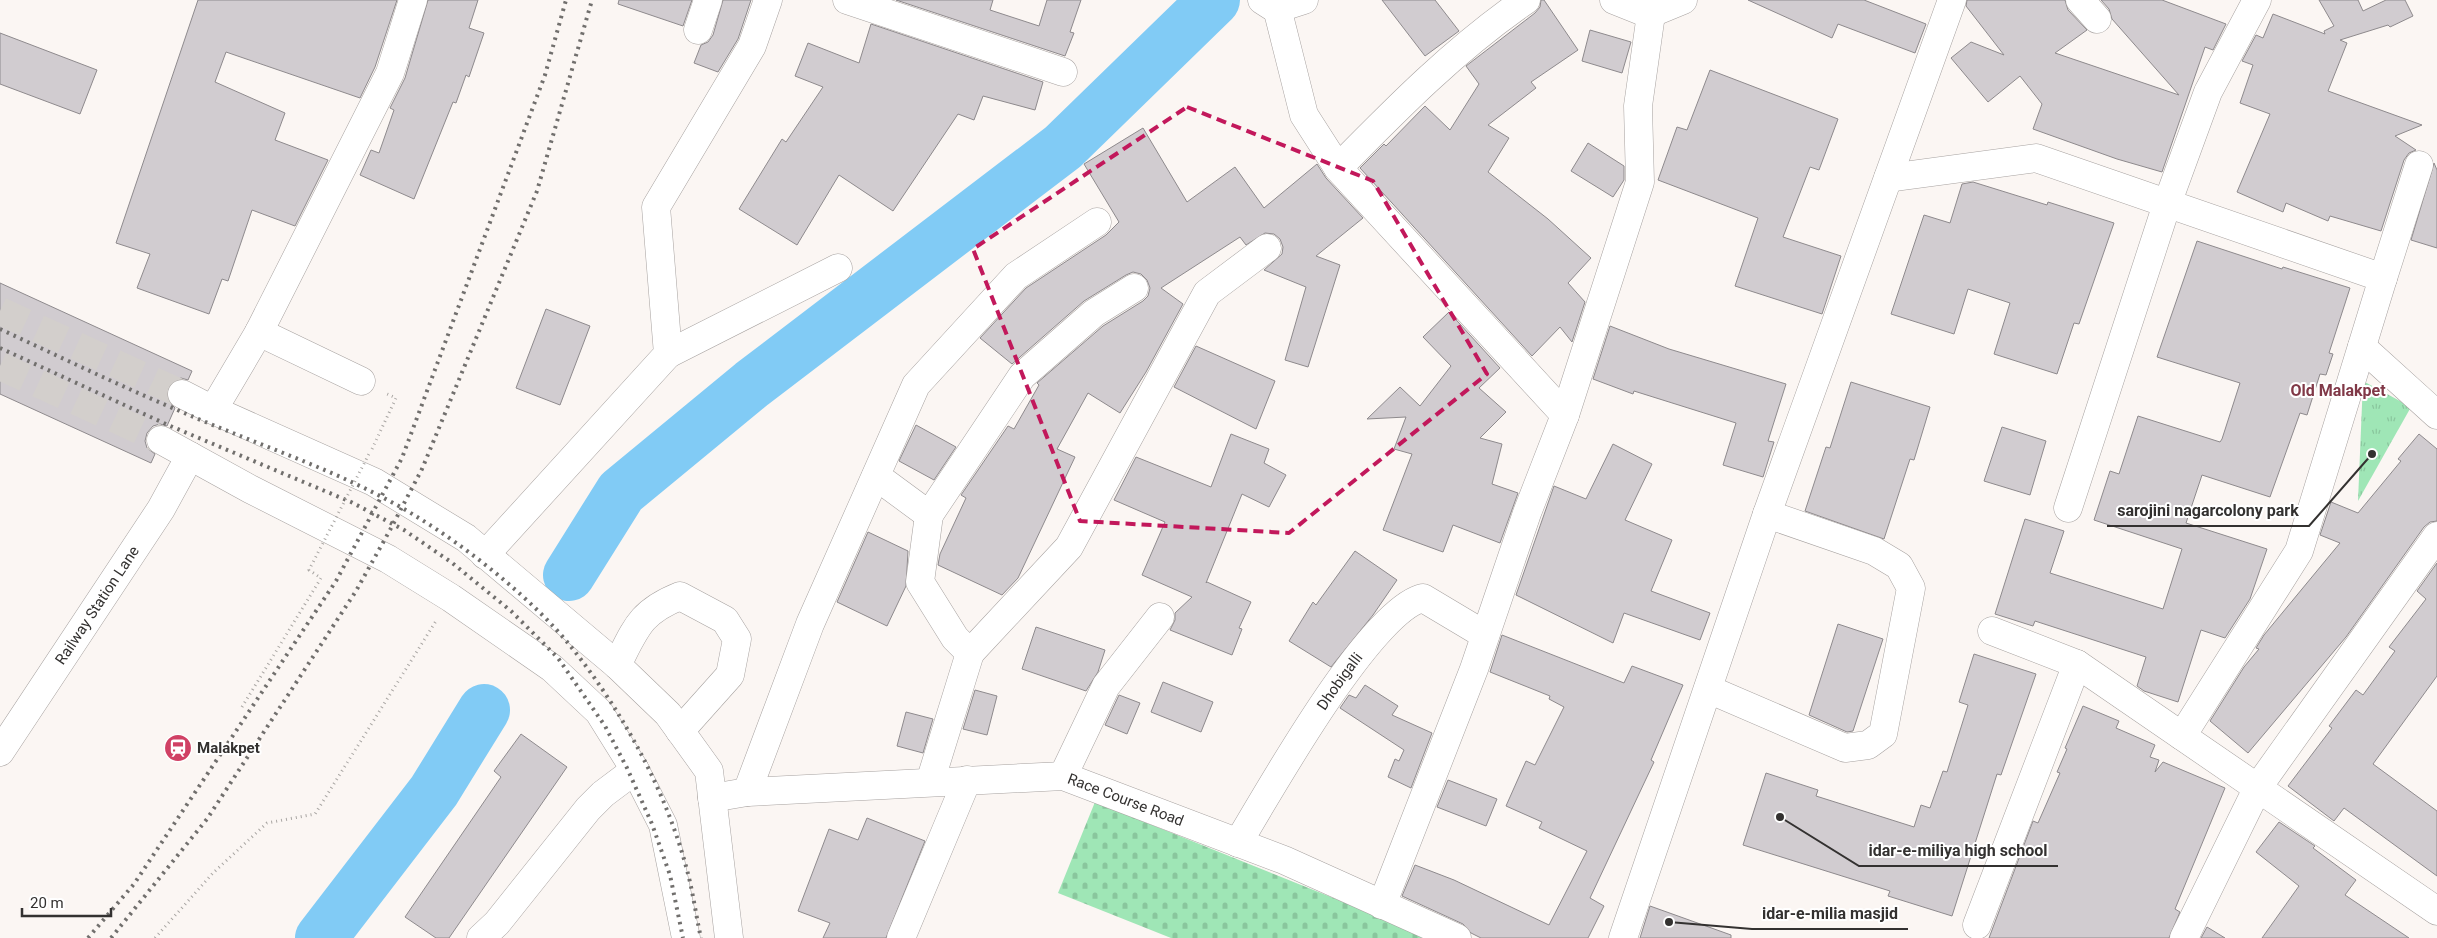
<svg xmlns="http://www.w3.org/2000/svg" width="2437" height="938" font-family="Roboto,sans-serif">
	<defs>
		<pattern id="cemetery-stones" width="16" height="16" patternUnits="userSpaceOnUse" patternTransform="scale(1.25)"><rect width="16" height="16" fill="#9fe6b6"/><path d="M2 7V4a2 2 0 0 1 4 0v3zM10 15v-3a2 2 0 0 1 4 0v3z" fill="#89c69d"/></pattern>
		<pattern id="park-tufts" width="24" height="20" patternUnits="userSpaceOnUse" patternTransform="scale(1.25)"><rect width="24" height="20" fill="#9fe6b6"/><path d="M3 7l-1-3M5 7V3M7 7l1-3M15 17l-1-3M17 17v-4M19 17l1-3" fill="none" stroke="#89c69d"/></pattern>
	</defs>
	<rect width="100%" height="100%" fill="#fbf6f3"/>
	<polygon fill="url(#cemetery-stones)" points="1095,802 1433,938 1171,938 1058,893"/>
	<polygon fill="url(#park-tufts)" points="2363,381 2411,407 2358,501"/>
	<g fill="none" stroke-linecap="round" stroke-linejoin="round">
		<g stroke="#81cbf5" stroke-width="52">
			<polyline points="569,575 621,492 752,384 1063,147 1214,0"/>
			<polyline points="321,938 434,791 484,710"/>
		</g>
	</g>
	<g fill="#d1ccd0" stroke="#8e8a8d">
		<polygon points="198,0 397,0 375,67 360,98 226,52 215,82 285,113 275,140 328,160 295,226 252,210 228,281 222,279 209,314 137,288 150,254 116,243"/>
		<polygon points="428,0 478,0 469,28 484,33 469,77 466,75 456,103 453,102 414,199 360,175 371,150 379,153 394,110 390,108 405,78"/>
		<polygon points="619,0 692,0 683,26 618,4"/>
		<polygon points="723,0 751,0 738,39 718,72 694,63 701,45 708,42 713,35"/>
		<polygon points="896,0 993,0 990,10 1039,26 1047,0 1081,0 1070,32 1074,33 1065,56"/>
		<polygon points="1382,0 1435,0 1459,31 1425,56"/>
		<polygon points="1541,0 1544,0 1578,50 1531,82 1536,88 1488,125 1509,138 1488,172 1548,219 1591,258 1568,283 1585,302 1572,342 1560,327 1532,356 1360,168 1384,144 1386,146 1425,106 1450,130 1479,84 1466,66 1535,13 1540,7"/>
		<polygon points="1748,0 1864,0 1926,24 1915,53 1838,24 1832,38"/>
		<polygon points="1967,0 2065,0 2068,10 2087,30 2055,53 2179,95 2112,19 2109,9 2101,0 2162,0 2226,24 2213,50 2205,47 2162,172 2117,159 2033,129 2042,104 2020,76 1988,102 1951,58 1971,42 2004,55 1966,6"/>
		<polygon points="2319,0 2358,0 2363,11 2386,0 2405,0 2413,16 2390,27 2388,25 2340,40 2347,43 2328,91 2422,125 2395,136 2416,150 2409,153 2404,160 2381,231 2330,216 2328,221 2286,203 2283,212 2237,192 2270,114 2240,103 2253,65 2242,61 2256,35 2263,38 2273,14 2325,34 2324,31 2334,26"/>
		<polygon points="871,24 1043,82 1035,110 983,96 974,120 958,114 893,211 839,175 797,245 739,209 782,139 786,142 823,87 795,76 808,43 859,63"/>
		<polygon points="1590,30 1631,42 1622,73 1582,61"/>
		<polygon points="0,33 97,70 80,114 0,84"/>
		<polygon points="1710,70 1838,119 1819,170 1810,167 1783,237 1841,256 1822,314 1735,286 1758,218 1658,180 1677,127 1687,130"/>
		<polygon points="1143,128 1187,202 1235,167 1264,208 1317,164 1326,178 1363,218 1316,256 1340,265 1308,367 1285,360 1306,287 1264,270 1282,254 1283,247 1280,239 1274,234 1265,233 1246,245 1240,237 1161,288 1183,304 1146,372 1120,413 1088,393 1057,449 1075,457 1018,578 1002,595 938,565 940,554 966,498 961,495 1008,426 1014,429 1039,385 1037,383 1103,326 1143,301 1148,296 1150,288 1147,280 1141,274 1133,272 1126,275 1084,301 1012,364 980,338 1026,288 1106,235 1119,222 1084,164"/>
		<polygon points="1588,143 1624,166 1624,180 1613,197 1571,171"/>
		<polygon points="2434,163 2437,170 2437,248 2411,240"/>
		<polygon points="1973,182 2047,205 2048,202 2114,223 2079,324 2074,323 2057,374 1994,354 2010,303 1968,289 1954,334 1891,314 1924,215 1950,223 1962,184"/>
		<polygon points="2197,241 2282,269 2283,267 2350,288 2329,353 2333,354 2326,375 2320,374 2307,415 2300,413 2270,497 2202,475 2186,523 2267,549 2250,599 2225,638 2201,630 2178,702 2144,691 2137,686 2146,657 2035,621 2033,626 1995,614 2025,519 2064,531 2050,573 2163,609 2182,549 2094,520 2110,471 2119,474 2138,416 2220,442 2222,439 2240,383 2157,357"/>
		<polygon points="0,283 192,371 188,380 181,378 174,381 168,387 166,395 169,402 175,408 167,426 160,424 153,426 147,433 145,441 147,448 155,454 151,463 0,394"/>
		<polygon points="546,309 590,326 560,405 516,388"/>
		<polygon points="1449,312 1500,368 1479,388 1506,412 1480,438 1502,444 1492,484 1518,493 1500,543 1453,525 1443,552 1383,530 1412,454 1394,449 1406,417 1367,419 1400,387 1420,406 1451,366 1423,337"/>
		<polygon points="1610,326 1669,349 1786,384 1768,441 1774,442 1763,477 1723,465 1736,423 1634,391 1633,394 1593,379"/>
		<polygon points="1196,346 1275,381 1256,429 1174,387"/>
		<polygon points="1851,382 1930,407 1914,460 1910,459 1884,539 1805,511 1826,447 1830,448"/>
		<polygon points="916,425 956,447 934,480 899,461"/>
		<polygon points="2002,427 2046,441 2030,495 1984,481"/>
		<polygon points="1231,434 1269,449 1264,463 1286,475 1269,507 1242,494 1206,583 1207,582 1251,602 1239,628 1242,629 1232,655 1170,630 1175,620 1175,613 1192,597 1142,575 1165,522 1114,500 1136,457 1211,487"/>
		<polygon points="2419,434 2437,449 2437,521 2430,522 2424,527 2346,637 2248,753 2210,721 2244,667 2259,649 2256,648 2264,635 2340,543 2320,535 2331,502 2358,513 2401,461 2398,459"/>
		<polygon points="1613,444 1652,464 1625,520 1672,540 1651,591 1710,613 1700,640 1624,613 1613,643 1516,595 1554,486 1586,499"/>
		<polygon points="868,532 908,551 906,586 887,626 837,602"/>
		<polygon points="1355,551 1397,580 1373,615 1331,667 1289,641 1313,602 1316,605"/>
		<polygon points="2437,563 2437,676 2373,764 2437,811 2437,876 2344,808 2334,821 2288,786 2332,728 2329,726 2356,690 2363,695 2395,651 2389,647 2426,599 2417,591"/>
		<polygon points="1838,624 1883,639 1853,731 1847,732 1809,715"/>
		<polygon points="1036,627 1105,650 1098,672 1086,691 1022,669"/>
		<polygon points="1502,635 1624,683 1632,666 1683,685 1651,760 1654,762 1590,898 1604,906 1588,938 1481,938 1471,933 1463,924 1402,896 1415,865 1454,880 1549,925 1587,851 1539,828 1542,822 1506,806 1526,761 1535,765 1564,707 1549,699 1550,696 1490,672"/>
		<polygon points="1974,654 2036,674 2001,775 1997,774 1952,916 1888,896 1890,891 1743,845 1766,773 1818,790 1816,796 1914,827 1921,805 1930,808 1943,771 1947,772 1968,705 1959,702"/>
		<polygon points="1163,682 1213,702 1201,732 1151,712"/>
		<polygon points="1365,685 1398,706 1392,715 1432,733 1411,788 1388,777 1395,759 1399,761 1404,750 1340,708 1349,695 1356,698"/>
		<polygon points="975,690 997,696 987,735 963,729"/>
		<polygon points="1119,695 1140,703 1127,734 1105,725"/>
		<polygon points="2083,706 2119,721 2116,728 2155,745 2150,757 2159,760 2155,772 2163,762 2225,788 2175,909 2180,912 2169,938 1989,938 2033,821 2038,823 2060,773 2057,772 2067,749 2065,748"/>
		<polygon points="906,712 933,719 923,753 897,746"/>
		<polygon points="521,734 567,767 449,938 436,938 405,917 501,777 494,771"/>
		<polygon points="1448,780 1497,799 1486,826 1437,807"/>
		<polygon points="867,818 925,841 886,938 823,938 830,923 798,911 829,829 858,840"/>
		<polygon points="2279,822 2315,846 2313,848 2356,880 2345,895 2409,938 2262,938 2299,886 2256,852"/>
		<polygon points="1650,906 1731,935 1731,938 1640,938"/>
		<polygon points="2207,927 2225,938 2201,938"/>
	</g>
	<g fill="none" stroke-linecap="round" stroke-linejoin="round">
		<g stroke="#d3cfcc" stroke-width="28" stroke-dasharray="28 14" stroke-linecap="butt">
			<polyline points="0,311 182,394"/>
			<polyline points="0,366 161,440"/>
		</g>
		<g stroke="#a7a2a0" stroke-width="29">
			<g id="minor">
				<polyline points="847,0 1063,72"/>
				<polyline points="1262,0 1276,9 1304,0"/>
				<polyline points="1275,0 1304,115 1338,168 1565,415"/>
				<polyline points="1614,0 1649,14 1683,0"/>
				<polyline points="2080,0 2097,19"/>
				<polyline points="698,30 708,0"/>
				<path d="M1338,168C1397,108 1456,48 1526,0"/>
				<polyline points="1888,178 2036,158 2383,278 2299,551 2182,736"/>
				<polyline points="2383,278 2419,165"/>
				<polyline points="259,332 361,381"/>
				<polyline points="2362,347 2437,415"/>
				<polyline points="668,354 838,268"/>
				<polyline points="213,410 259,332 390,73 413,0"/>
				<polyline points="876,476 929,515 1022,376 1094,313 1134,288"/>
				<polyline points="2068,508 2167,204 2208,92 2257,0"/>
				<polyline points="929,515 920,582 955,638 970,653 930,782"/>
				<polyline points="485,555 668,354 656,207 752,46 768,0"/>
				<polyline points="1992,631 2077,664 2437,911"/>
				<polyline points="970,653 1069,547 1207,293 1267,248"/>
				<path d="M617,665C636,628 640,612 680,596L725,620L737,639L730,675L680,731"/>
				<polyline points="1708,689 1845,748 1868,745 1883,734 1911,588 1899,566 1874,551 1767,514"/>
				<path id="s1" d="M0,752L161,509L190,456"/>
				<polyline points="1063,776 1106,686 1160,617"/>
				<polyline points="747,792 810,624 916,385 1016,276 1097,222"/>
				<path id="s2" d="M712,798L747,792L1063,776L1284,860L1457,938"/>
				<path id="s3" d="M1238,843C1268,793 1371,609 1423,598L1485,635"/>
				<polyline points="1382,905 1474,669 1527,513 1565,415 1640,182 1638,106 1653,0"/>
				<polyline points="1977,925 2077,664"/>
				<polyline points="481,938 497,923 588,809 603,794 635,770"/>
				<polyline points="901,938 967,780"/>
				<polyline points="1623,938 1767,514 1952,0"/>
				<polyline points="2184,938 2258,787 2437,536"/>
			</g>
		</g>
		<g stroke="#a7a2a0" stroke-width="29">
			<g id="highway">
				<polyline points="182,394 213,410 374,482 466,538 617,665 668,714 709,771 729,938"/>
				<polyline points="161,440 250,489 388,559 451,598 552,668 599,712 635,770 663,825 686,938"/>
			</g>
		</g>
		<g stroke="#a9a6a3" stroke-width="3" stroke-dasharray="1 4" stroke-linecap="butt">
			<polyline points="372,449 396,398 385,393"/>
			<polyline points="155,938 213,873 267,823 315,814 436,621"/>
		</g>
		<use href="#minor" stroke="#fff" stroke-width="28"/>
		<use href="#highway" stroke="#fff" stroke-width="28"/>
		<g stroke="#716f6d" stroke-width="4" stroke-dasharray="2.5 5" stroke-linecap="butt">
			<path d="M0,329C58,356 116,384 175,409C254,444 340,470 414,515C467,547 534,600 572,648C623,712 666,791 687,870C693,892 696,916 701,938"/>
			<polyline points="0,348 168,425 351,502 404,530 451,562 511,611 558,658 605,726 627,768 652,824 670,875 683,938"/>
			<polyline points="88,938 134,884 336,581 402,458 545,75 566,0"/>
			<polyline points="111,938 207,819 356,591 390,530 422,469 537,191 592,0"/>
		</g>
		<polyline stroke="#a9a6a3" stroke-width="3" stroke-dasharray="1 4" stroke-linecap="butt" points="242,707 321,578 309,570 370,452"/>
	</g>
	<path fill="none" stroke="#c2185b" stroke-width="4" stroke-dasharray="10 6" stroke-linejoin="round" d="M1187,107L1373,181L1487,374L1289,533L1080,521L973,249Z"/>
	<defs>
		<g id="station-disc" transform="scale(1.4375)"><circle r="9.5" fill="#d04064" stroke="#fff"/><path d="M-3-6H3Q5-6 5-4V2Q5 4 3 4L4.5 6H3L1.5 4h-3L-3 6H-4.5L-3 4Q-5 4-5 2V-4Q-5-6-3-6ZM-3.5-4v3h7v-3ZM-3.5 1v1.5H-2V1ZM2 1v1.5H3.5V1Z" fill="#fff"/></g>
	</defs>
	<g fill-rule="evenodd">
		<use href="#station-disc" x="178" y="748"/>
	</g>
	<g text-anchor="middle" stroke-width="4" stroke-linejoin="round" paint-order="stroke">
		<g font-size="15" fill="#333130" stroke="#fff">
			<text dy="5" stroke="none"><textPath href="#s1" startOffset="176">Railway Station Lane</textPath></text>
			<text dy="5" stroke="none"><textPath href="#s3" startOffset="191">Dhobigalli</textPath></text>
			<text dy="5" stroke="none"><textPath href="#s2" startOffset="419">Race Course Road</textPath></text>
		</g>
		<g font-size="15" font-weight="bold" fill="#333130" stroke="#fff" text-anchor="start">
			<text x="197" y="753">Malakpet</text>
		</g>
		<g font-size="16" font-weight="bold" fill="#803847" stroke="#fff">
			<text x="2338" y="396">Old Malakpet</text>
		</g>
	</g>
	<path fill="none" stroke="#333130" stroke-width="2" d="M2372 454L2309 526H2107M1780 817L1859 866H2058M1669 922L1752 929H1908"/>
	<g fill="#333130" stroke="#fff" stroke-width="2">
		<circle cx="2372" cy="454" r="5"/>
		<circle cx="1780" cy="817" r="5"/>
		<circle cx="1669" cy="922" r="5"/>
	</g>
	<g font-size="16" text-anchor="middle" font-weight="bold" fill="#333130" stroke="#fff" stroke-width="4" stroke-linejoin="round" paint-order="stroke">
		<text x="2208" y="516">sarojini nagarcolony park</text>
		<text x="1958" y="856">idar-e-miliya high school</text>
		<text x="1830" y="919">idar-e-milia masjid</text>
	</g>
	<path d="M22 908v8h89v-8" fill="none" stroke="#333130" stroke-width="2.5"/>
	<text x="30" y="908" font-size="15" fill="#333130" stroke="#ffffff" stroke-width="4" paint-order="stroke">20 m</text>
</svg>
